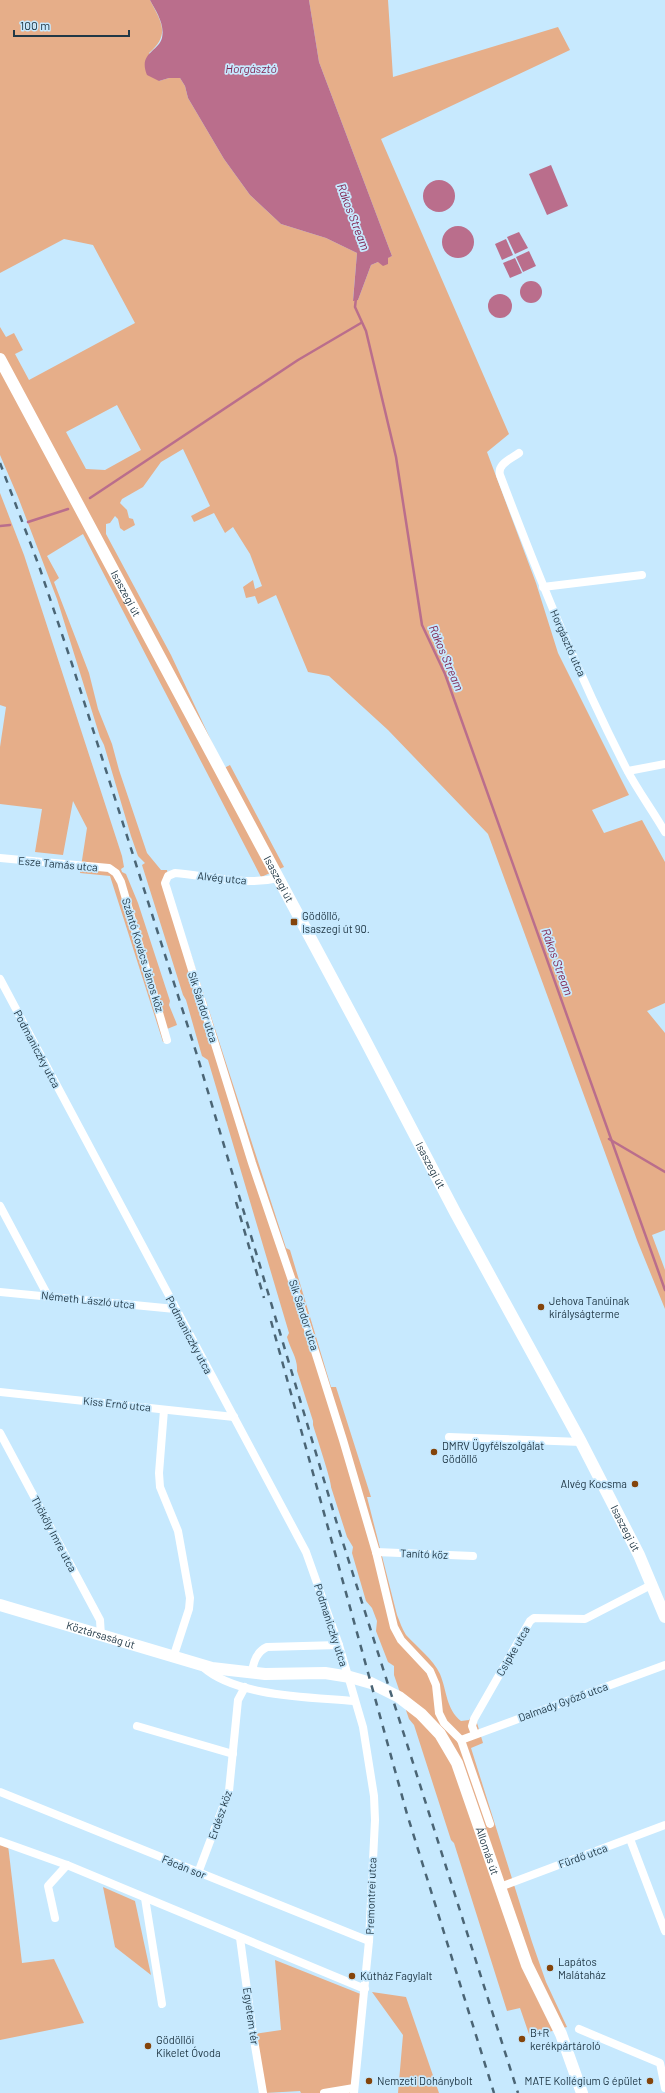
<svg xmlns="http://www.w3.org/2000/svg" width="665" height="2093" font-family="Barlow,sans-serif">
	<rect width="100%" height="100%" fill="#c7e9fe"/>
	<g fill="#e6ae89" fill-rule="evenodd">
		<path d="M0,0H150C161,22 171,34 149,53L159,81L169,78H180L185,86L188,98L224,159L250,195L281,224L326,238L357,253L353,300H358L371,265L392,256L319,62L309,0H388L393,77L558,27L570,50L381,139L509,434L487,452L536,583L558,653L629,795L592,810L604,833L642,820L665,862V1003L647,1011L665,1033V1230L652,1235L665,1270V1309L637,1240L488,834L388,730L329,676L308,672L276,595L258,604L255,596L246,598L243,587L253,580L255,589L262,586L250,554L233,527L225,533L214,513L194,522L191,516L210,506L183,449L161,462L143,487L122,499L120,503L127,510L129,518L133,519L135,525L124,531L120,528L118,519L115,516L110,523L106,524V534L171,655L224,768L230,765L284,867L261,877L83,534L47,556L59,578L54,582L89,673L98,709L112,744L119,770L147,853L161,870H167L170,890L286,1248L290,1250L331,1387H336L371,1497H367L397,1615C400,1622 402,1629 406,1635C417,1647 433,1659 440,1674C447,1691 446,1709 461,1721L469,1720L474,1713L483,1743L471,1748L532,1942L546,1982L567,2027L530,2037L520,2008L507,2011L454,1843L451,1840L414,1725L409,1719L394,1675V1666L388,1662L376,1631L377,1621L372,1608L366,1601L352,1553L353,1547L347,1537L331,1487C332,1483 316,1435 313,1425V1421L297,1371C298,1358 290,1349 287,1337L289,1333L208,1060L202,1056L186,1000L183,995L142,865L145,863L138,856L131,836L104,745L100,737L57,599L18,497L0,455V327L6,337L14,333L23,350L15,354L29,380L135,323L93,245L64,239L0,273ZM117,405L141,450L105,470L86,469L66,432Z"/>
		<polygon points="0,493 24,555 122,856 124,867 121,869 122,872 126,874 138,903 170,1001 169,1005 176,1022 177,1025 167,1029 169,1041 163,1042 110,876 80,873 87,828 73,801 63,855 35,852 42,809 0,804 0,747 6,707 0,705"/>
		<polygon points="0,1843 8,1845 22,1963 54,1959 84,2023 0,2040"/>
		<polygon points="103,1887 135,1901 151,1975 115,1947"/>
		<polygon points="275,1960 363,1995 350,2093 301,2093 300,2091 265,2093 254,2034 281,2030"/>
		<polygon points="372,1992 406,1997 439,2093 398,2093 403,2035"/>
	</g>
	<g fill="#ba6e8c">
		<path d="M150,0H309L319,62L392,256L388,258V264L383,266L378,262L371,265L358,300L353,301L357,253L326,238L281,224L250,195L224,159L188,98L185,86L180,78H169L159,81L147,75C138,53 158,52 162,38C165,24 156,11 150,0Z"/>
		<polygon points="551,165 568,206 547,215 529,174"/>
		<circle cx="439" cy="196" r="16"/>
		<circle cx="458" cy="242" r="16"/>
		<polygon points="519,232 528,248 515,254 507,237"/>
		<polygon points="506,239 513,255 502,260 495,244"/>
		<polygon points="529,251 536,266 523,272 516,257"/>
		<polygon points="515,258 522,273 510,278 503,263"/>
		<circle cx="531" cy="292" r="11"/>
		<circle cx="500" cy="306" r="12"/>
	</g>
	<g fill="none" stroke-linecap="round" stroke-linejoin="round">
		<g stroke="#ba6e8c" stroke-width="2.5">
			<polyline points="356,298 355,307 366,331 396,457 422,625 445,674 665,1290"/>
			<polyline points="90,498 298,360 361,323"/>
			<polyline points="28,522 68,509"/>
			<polyline points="0,526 10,525"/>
			<polyline points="609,1139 665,1172"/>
		</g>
		<g stroke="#fff" stroke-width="8">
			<path d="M519,453C511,459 497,464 500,475C538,575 578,675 627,770C638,791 653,811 665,832"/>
			<polyline points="543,587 642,575"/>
			<polyline points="628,771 665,764"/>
			<polyline points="0,858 109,868 116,873 121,882 167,1040"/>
			<path d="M278,878C245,886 209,876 175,873L168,876L165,883L252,1163L301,1307L343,1440L376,1552L394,1627L401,1640L430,1671L436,1685L439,1713L444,1723L461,1740"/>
			<polyline points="0,979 306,1552 339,1645 363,1727 374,1796 375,1820 369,1941 354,2093"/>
			<polyline points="0,1206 48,1296"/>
			<polyline points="0,1292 175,1309"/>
			<polyline points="0,1392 234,1417"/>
			<polyline points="164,1410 159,1473 160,1487 178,1531 190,1598 189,1609 173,1658"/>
			<polyline points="0,1433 100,1620 101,1636"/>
			<polyline points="449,1437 581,1442"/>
			<polyline points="376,1552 473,1556"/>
			<path d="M203,1667C236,1697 311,1697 354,1701"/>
			<path d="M252,1673C253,1662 256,1652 267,1647L339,1645"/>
			<polyline points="137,1726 233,1754"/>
			<polyline points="475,1734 472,1726 474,1719 530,1621 534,1618 585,1619 653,1584"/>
			<polyline points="461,1740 665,1665"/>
			<polyline points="461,1740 490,1824"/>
			<polyline points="0,1792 369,1941"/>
			<polyline points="630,1839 665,1931"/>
			<polyline points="0,1841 67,1865 365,1989"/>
			<polyline points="198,1873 229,1791 238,1700 245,1687"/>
			<polyline points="500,1887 665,1825"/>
			<polyline points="145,1898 162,2004"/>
			<polyline points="55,1918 48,1886 67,1865"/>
			<polyline points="240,1938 253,2034 263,2093"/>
			<polyline points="579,2029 660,2063 665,2088"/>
			<polyline points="324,2093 354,2088"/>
		</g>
		<g stroke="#fff" stroke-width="12">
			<path id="s1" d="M0,359L363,1036L455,1212L581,1442L639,1555L665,1617"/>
			<path id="s2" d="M0,1605L212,1668L265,1674L325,1673L350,1677L371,1683L399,1697L421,1714L440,1734L457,1763L527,1965L561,2034L582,2093"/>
		</g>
		<g stroke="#4b6575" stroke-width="2.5" stroke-dasharray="7 7" stroke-linecap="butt">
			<polyline points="0,463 39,566 72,664 197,1055 338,1527 518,2093"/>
			<polyline points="236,1202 264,1298"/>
			<polyline points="271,1321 407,1814 494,2093"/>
		</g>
	</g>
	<g fill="#84440b" stroke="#c7e9fe" stroke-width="1.5">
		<rect x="290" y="918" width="8" height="8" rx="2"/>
		<circle cx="541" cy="1307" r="4"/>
		<circle cx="434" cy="1452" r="4"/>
		<circle cx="635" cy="1484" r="4"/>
		<circle cx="550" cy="1968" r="4"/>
		<circle cx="352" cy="1976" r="4"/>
		<circle cx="522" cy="2039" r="4"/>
		<circle cx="148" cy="2046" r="4"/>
		<circle cx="369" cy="2081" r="4"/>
		<circle cx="650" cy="2081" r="4"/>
	</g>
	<g text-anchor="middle" stroke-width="3.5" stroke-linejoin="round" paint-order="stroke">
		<g font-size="11" fill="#213846" stroke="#c7e9fe">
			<text dy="4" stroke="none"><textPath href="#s1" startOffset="266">Isaszegi út</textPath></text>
			<text transform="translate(568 643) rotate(66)" y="4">Horgásztó utca</text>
			<text transform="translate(58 864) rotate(5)" y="4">Esze Tamás utca</text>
			<text transform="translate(222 878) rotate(6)" y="4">Alvég utca</text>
			<text dy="4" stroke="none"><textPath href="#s1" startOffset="590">Isaszegi út</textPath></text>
			<text transform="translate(143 955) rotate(73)" y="4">Szántó Kovács János köz</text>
			<text transform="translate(203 1007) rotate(72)" y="4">Sík Sándor utca</text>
			<text transform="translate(37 1049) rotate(62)" y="4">Podmaniczky utca</text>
			<text dy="4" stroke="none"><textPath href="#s1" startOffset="914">Isaszegi út</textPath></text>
			<text transform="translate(88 1300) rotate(6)" y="4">Németh László utca</text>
			<text transform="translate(304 1315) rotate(72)" y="4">Sík Sándor utca</text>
			<text transform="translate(189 1335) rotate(62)" y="4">Podmaniczky utca</text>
			<text transform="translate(117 1404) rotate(6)" y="4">Kiss Ernő utca</text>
			<text dy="4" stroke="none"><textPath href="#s1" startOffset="1326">Isaszegi út</textPath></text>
			<text transform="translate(54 1534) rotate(62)" y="4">Thököly Imre utca</text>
			<text transform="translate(424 1554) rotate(2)" y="4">Tanító köz</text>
			<text transform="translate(331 1625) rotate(72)" y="4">Podmaniczky utca</text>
			<text dy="4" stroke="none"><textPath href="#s2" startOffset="105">Köztársaság út</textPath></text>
			<text transform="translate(513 1651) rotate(-60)" y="4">Csipke utca</text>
			<text transform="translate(563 1702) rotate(-20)" y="4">Dalmady Győző utca</text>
			<text transform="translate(220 1815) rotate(-71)" y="4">Erdész köz</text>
			<text dy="4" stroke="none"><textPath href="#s2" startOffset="595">Állomás út</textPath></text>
			<text transform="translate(583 1856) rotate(-20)" y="4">Fürdő utca</text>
			<text transform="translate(184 1867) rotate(22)" y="4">Fácán sor</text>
			<text transform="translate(371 1896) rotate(-88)" y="4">Premontrei utca</text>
			<text transform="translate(251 2016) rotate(82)" y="4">Egyetem tér</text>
		</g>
		<g font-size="11" fill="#213846" stroke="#c7e9fe" text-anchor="start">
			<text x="302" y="920">Gödöllő,<tspan x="302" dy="13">Isaszegi út 90.</tspan></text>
			<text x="549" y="1305">Jehova Tanúinak<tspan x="549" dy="13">királyságterme</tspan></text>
			<text x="442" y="1450">DMRV Ügyfélszolgálat<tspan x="442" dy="13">Gödöllő</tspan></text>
			<text x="627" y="1488" text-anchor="end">Alvég Kocsma</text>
			<text x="558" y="1966">Lapátos<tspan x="558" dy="13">Malátaház</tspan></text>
			<text x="360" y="1980">Kútház Fagylalt</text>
			<text x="530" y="2037">B+R<tspan x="530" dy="13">kerékpártároló</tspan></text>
			<text x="156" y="2044">Gödöllői<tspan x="156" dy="13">Kikelet Óvoda</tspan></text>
			<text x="377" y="2085">Nemzeti Dohánybolt</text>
			<text x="642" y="2085" text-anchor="end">MATE Kollégium G épület</text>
		</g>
		<g font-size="12" font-style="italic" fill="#812551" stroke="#c7e9fe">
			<text x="251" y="73">Horgásztó</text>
			<text transform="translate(353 217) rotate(69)" y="4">Rákos Stream</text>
			<text transform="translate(446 658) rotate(67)" y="4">Rákos Stream</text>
			<text transform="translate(557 962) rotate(70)" y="4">Rákos Stream</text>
		</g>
	</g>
	<path d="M14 30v6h115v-6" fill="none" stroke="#213846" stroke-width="2"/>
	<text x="20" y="30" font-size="12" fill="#213846" stroke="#c7e9fe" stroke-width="3" paint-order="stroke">100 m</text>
</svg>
